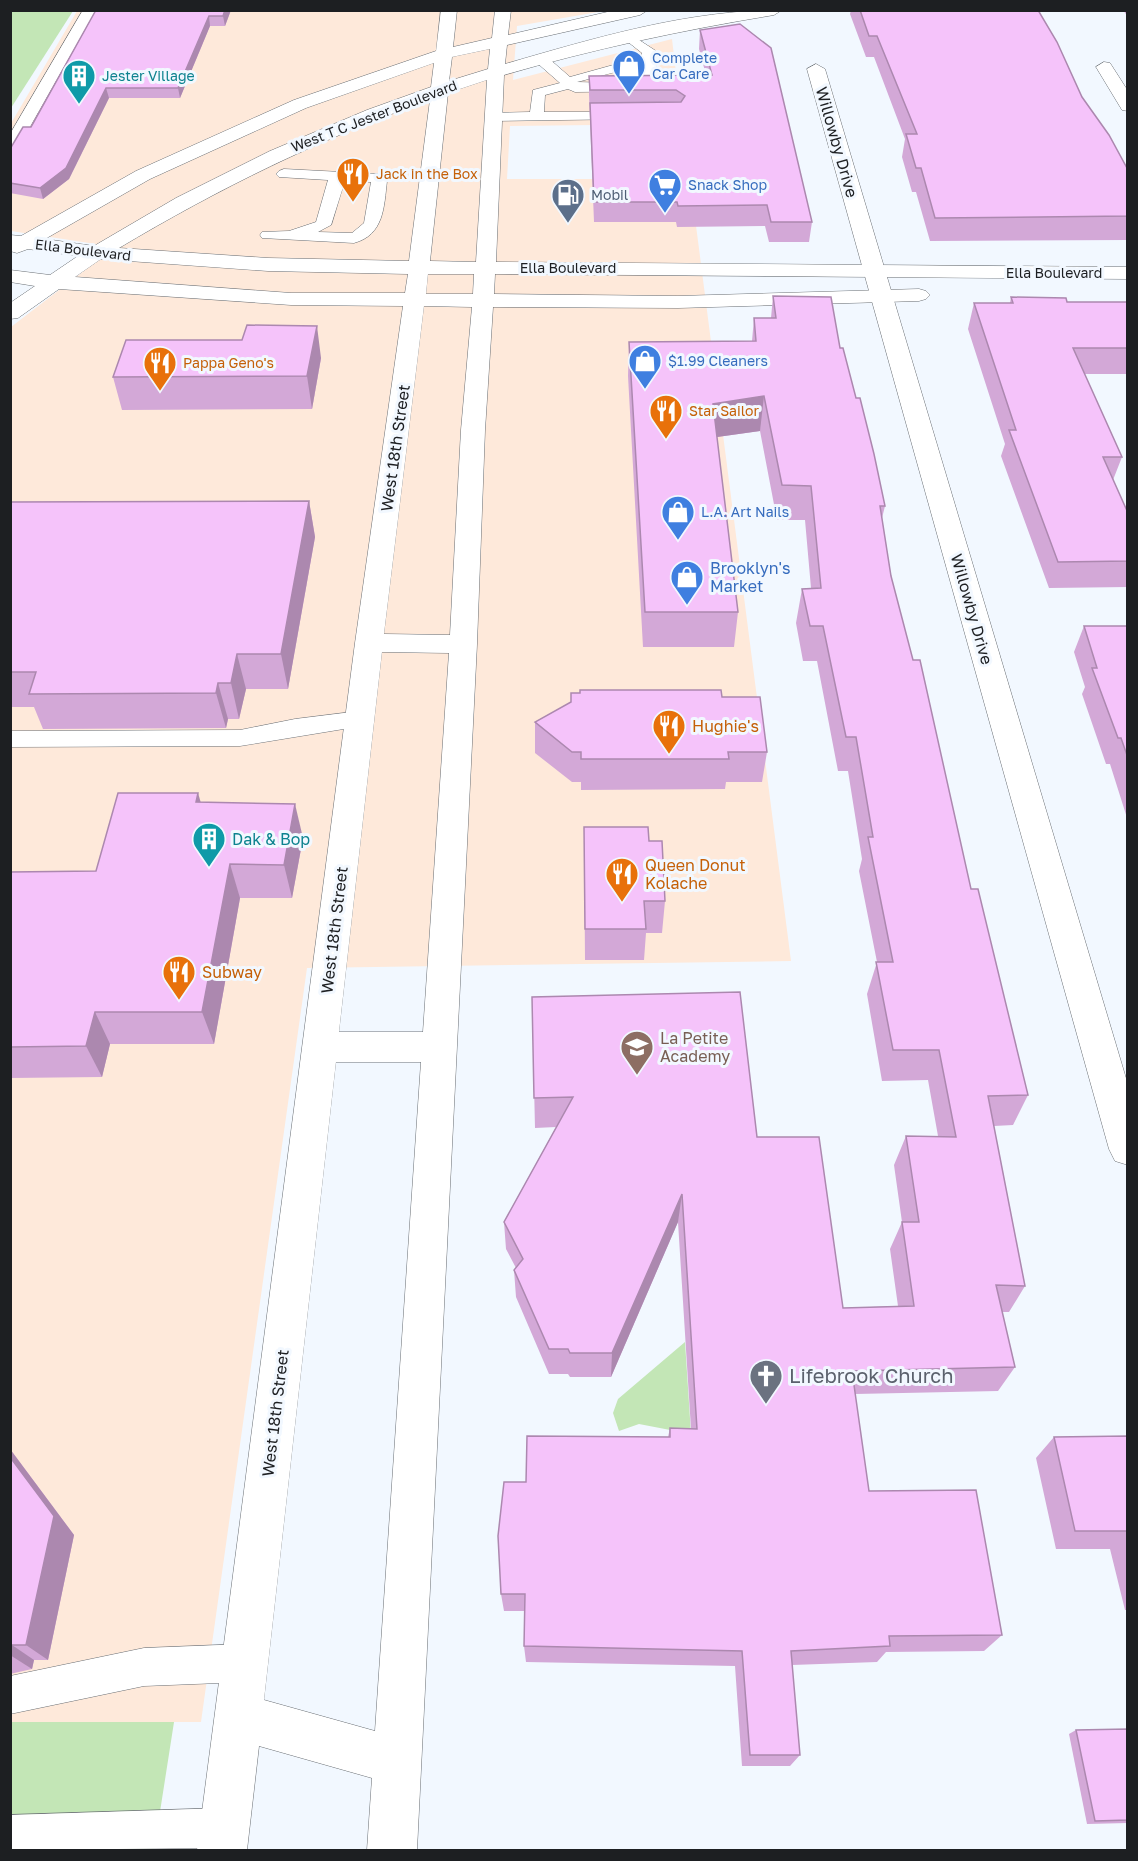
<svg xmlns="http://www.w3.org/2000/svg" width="1138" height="1861" font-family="'Golos Text',sans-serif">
	<rect width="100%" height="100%" fill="#f2f8ff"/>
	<polygon fill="#fee9da" points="77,11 604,11 517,26 513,80 672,39 682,124 510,126 507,179 690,179 791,961 307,968 201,1722 11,1722 11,327 115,247 11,231 10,125"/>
	<g fill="#c3e6b6">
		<polygon points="11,10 73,11 11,108 10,11"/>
		<polygon points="685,1342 691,1434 639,1424 619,1431 613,1413 618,1399"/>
		<polygon points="10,1722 174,1722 154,1850 11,1850"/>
	</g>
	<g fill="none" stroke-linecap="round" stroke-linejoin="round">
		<g stroke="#6a6f74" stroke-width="1">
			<g id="lane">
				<polygon points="83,10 96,10 18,148 10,152 10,134"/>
				<path d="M630,34L656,51V91L575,92L568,89L545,95L544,112H626L633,116L631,119L492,121L485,117L492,113L530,112L533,90L560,83L536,62V56H546L570,77L642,57V53L623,38ZM643,65L644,84L577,82L581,81Z"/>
				<path d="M284,169L380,174L387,181C384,207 384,235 354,243L262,238L260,235L262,232L289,231L316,222L328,180L279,177L276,174L279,171ZM345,181L371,182L364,223L352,233L318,232L331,225Z"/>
				<polygon points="360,711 368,713 372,719 368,725 240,746 10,747 10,731 240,730 295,719"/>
				<polygon points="245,1644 258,1650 264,1663 258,1676 245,1682 144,1686 10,1714 10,1676 144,1648"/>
				<polygon points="225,1808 239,1814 245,1828 239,1842 225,1848 10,1850 10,1815"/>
			</g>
		</g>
		<g stroke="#6a6f74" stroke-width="1">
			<g id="street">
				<polygon points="1104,62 1110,63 1128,91 1128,111 1122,110 1096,67"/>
				<polygon points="816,64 825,69 1128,1085 1128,1165 1115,1161 1109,1149 807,69"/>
			</g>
		</g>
		<g stroke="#6a6f74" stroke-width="1">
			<path id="secondary" d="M441,10H457L453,47L492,38L495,10H511L508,35L616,10H648L640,15L507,45L505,64C595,38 688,10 782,10L774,15C683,30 593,49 504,75L496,262L1128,267V279L495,274L494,294L678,296L919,289L926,291L930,295L926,299L919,301L678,308L493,307L485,430L477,644L417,1850H367L372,1778L259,1746L247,1850H197L355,643L403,306L291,305L59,289L18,318L10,319V303L35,286L10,282V270L50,275L78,256L28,249L17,253L10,251V235L21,236L136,171L294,100L436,51ZM490,49L488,69L449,81L452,57ZM434,63L431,87L367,110L270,151L176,198L94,246L45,239L150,179L306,108ZM487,80L476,262L430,261L448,93ZM430,100L409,261L268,258L119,248C218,189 321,138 430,100ZM101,259L268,271L408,274L405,293H291L75,277ZM428,274H474L473,294H426ZM424,306L472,307L461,430L450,635L384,634ZM382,652L449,653L423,1032H339ZM336,1062H421L375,1731L264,1700Z"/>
		</g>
		<use href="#lane" fill="#fff" fill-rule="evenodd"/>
		<use href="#street" fill="#fff" fill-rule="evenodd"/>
		<use href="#secondary" fill="#fff" fill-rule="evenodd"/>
	</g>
	<g fill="#d3a8d7">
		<polygon points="96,10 231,10 225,26 210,26 180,98 109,98 69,179 43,199 10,193 10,149 31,127"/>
		<polygon points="851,10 1038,10 1082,97 1128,170 1128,240 930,241 916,192 912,192 902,157 905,139 874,57 866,57 850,14"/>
		<polygon points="1123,10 1128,10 1128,17"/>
		<polygon points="700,30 812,222 809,242 769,242 765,226 677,227 676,222 594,222 589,95 589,76 706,75 699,49"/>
		<polygon points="773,296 840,348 856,398 885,506 882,518 891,576 971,889 1028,1095 1013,1125 994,1126 1025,1286 1009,1312 1002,1312 1015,1367 998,1391 855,1394 869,1491 1002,1635 984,1651 886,1652 877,1662 792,1665 800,1755 790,1766 742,1766 735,1666 526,1662 524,1646 525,1611 504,1611 501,1594 526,1482 668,1437 670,1428 691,1429 678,1222 611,1377 570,1377 568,1374 549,1374 516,1297 514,1270 516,1268 506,1249 504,1222 556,1127 535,1128 532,997 757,1137 843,1308 898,1306 890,1249 902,1222 894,1165 906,1136 938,1136 928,1080 882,1081 867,994 877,962 859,871 862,859 848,771 838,771 817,661 803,661 796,623 802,589 811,588 805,520 777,520 760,431 717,437 738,612 734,647 643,647 628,376 629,342 752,341 754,318 771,318"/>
		<polygon points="1011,297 1067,302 1128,302 1128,374 1084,374 1122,457 1113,480 1128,513 1128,587 1049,588 1001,456 1005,444 968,329 974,303 1010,303"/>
		<polygon points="321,358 312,409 122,410 113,377"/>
		<polygon points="309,501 315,537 288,689 246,689 239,719 228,719 226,728 43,729 34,707 10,707 10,502"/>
		<polygon points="1084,626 1128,626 1128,821 1110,764 1106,764 1082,694 1085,687 1074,652"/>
		<polygon points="722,697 767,752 762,782 726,782 725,789 581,790 581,782 572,782 535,753 535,722 571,702"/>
		<polygon points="200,802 303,838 292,898 240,898 214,1044 110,1044 102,1077 10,1078 10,872 96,871"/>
		<polygon points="584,827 649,841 665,901 662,933 646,933 644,960 585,960"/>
		<polygon points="1128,1436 1128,1610 1125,1610 1110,1549 1056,1549 1036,1458 1054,1437"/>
		<polygon points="10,1449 74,1535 48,1660 34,1660 32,1669 10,1674"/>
		<polygon points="1128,1729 1128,1823 1087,1824 1069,1734 1076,1730"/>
	</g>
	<g fill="#ac88af">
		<polygon points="225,10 231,10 225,26 223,16"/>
		<polygon points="209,16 210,26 180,98 178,88"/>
		<polygon points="106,88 109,98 69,179 43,199 40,188"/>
		<polygon points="317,326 321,358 312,409 307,376"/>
		<polygon points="764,396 760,431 710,438 713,404"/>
		<polygon points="309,501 315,537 288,689 281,654"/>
		<polygon points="237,654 246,689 239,719 231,683"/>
		<polygon points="218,683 228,719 226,728 216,693"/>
		<polygon points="198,793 208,827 196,802"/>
		<polygon points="295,804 303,838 292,898 284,865"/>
		<polygon points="230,864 240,898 214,1044 202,1012"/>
		<polygon points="95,1012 110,1044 102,1077 86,1046"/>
		<polygon points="682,1194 678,1222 611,1377 612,1353"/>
		<polygon points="10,1449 74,1535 48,1660 26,1645"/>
		<polygon points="12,1645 34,1660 32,1669 10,1655"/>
	</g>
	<g fill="#f5c3fa" stroke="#ac88af" stroke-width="1.5">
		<polygon points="96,10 225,10 223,16 209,16 178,88 106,88 66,168 40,188 10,183 10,149 23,127 31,127"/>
		<polygon points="860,10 1038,10 1057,42 1082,97 1109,135 1128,170 1128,216 935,218 921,168 916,168 906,134 917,134 877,36 869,36"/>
		<polygon points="740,24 771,48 812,222 771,222 767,205 678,206 677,202 594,202 590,103 681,102 685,96 676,90 590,90 589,76 712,75 700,30"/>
		<polygon points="773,296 831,297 840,348 843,348 856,398 860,398 874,454 885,506 880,506 891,576 913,660 920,660 971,889 978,889 1028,1095 988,1096 1025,1286 996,1285 1015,1367 852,1371 869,1491 976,1490 1002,1635 889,1636 890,1646 791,1651 800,1755 750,1755 742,1651 524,1646 525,1594 501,1594 498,1536 504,1482 526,1482 527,1436 670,1437 670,1428 697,1429 682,1194 612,1353 570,1353 568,1349 549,1349 514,1270 523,1259 504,1222 573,1097 534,1098 532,997 740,992 757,1137 819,1137 843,1308 914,1306 902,1222 919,1222 906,1136 956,1137 939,1050 893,1050 876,962 893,962 868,837 873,837 856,737 846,737 823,626 810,626 802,589 821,588 811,486 782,485 764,396 713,404 738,612 645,612 629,342 756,341 754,318 776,318"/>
		<polygon points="1011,297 1066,298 1067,302 1128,302 1128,348 1073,348 1122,457 1103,457 1128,513 1128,561 1058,562 1009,430 1016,430 974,303 1013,303"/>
		<polygon points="247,325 317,326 307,376 113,377 126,340 242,340"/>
		<polygon points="309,501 281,654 237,654 231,683 218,683 216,693 29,694 36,672 10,672 10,502"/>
		<polygon points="1084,626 1128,626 1128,758 1121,738 1118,738 1092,668 1097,668"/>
		<polygon points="580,690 721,690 722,697 760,697 767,752 728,752 729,759 581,759 581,752 572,752 535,722 571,702 571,693 580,693"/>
		<polygon points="118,793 198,793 196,802 295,804 284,865 230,864 202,1012 95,1012 86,1046 10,1047 10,872 96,871"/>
		<polygon points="584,827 648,827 649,841 662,841 665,901 644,901 646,929 585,929"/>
		<polygon points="1128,1436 1128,1531 1075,1531 1054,1437"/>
		<polygon points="10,1457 54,1516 26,1645 12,1645 10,1652"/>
		<polygon points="1128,1729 1128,1820 1095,1821 1076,1730"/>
	</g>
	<defs>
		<g id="shop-pin" transform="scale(1.725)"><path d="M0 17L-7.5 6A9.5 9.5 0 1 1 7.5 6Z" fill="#3f7fe0" stroke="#f2f8ff"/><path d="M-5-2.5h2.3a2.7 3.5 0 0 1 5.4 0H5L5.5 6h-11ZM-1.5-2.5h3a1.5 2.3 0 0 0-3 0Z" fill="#fff"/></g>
		<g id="building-pin" transform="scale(1.725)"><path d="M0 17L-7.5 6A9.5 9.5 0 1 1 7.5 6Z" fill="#0f9aa8" stroke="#f2f8ff"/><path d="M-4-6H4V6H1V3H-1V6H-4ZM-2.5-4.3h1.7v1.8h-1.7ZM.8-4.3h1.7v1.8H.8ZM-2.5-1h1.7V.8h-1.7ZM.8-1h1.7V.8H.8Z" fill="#fff"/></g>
		<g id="restaurant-pin" transform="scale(1.725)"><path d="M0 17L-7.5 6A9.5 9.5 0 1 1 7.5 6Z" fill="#e8710a" stroke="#f2f8ff"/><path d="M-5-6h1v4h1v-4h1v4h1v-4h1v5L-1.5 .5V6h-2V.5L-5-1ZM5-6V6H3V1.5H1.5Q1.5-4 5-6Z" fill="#fff"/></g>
		<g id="supermarket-pin" transform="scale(1.725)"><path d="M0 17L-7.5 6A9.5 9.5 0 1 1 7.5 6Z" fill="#3f7fe0" stroke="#f2f8ff"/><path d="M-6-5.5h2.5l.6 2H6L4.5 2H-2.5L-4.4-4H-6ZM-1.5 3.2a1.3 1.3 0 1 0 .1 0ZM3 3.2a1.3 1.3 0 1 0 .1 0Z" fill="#fff"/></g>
		<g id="fuel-pin" transform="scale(1.725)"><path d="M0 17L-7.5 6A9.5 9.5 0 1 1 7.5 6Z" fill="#5c6f8a" stroke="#f2f8ff"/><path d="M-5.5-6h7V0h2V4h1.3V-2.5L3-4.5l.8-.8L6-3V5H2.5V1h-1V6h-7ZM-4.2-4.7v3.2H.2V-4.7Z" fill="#fff"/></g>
		<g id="school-pin" transform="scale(1.725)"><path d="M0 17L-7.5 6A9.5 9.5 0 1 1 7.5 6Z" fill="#8d6e63" stroke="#f2f8ff"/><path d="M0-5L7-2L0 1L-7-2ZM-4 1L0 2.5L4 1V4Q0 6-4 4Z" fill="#fff"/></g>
		<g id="church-pin" transform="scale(1.725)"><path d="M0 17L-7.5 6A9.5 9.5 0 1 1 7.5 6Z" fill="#6b7280" stroke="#f2f8ff"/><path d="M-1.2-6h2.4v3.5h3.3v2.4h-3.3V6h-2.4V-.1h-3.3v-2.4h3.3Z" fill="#fff"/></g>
	</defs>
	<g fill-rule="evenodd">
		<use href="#shop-pin" x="629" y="66"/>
		<use href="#building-pin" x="79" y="76"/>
		<use href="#restaurant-pin" x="353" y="174"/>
		<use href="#supermarket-pin" x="665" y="185"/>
		<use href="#fuel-pin" x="568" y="195"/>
		<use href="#shop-pin" x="645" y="361"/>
		<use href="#restaurant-pin" x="160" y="363"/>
		<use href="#restaurant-pin" x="666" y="411"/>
		<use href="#shop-pin" x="678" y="512"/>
		<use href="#shop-pin" x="687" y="577"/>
		<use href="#restaurant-pin" x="669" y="726"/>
		<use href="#building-pin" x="209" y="839"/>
		<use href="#restaurant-pin" x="622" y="874"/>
		<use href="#restaurant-pin" x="179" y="972"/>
		<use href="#school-pin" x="637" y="1047"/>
		<use href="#church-pin" x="766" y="1376"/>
	</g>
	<g text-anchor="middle" stroke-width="6" stroke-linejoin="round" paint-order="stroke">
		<g font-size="14" fill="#366cbe" stroke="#f2f8ff" text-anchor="start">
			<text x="652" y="63">Complete<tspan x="652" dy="16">Car Care</tspan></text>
			<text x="688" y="190">Snack Shop</text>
			<text x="668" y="366">$1.99 Cleaners</text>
			<text x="701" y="517">L.A. Art Nails</text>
		</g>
		<g font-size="14" fill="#0d838f" stroke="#f2f8ff" text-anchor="start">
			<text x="102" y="81">Jester Village</text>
		</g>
		<g font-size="14" fill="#1d1f22" stroke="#f2f8ff">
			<text transform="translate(374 116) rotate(-21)" y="5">West T C Jester Boulevard</text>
			<text transform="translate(83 250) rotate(7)" y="5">Ella Boulevard</text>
			<text x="568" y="273">Ella Boulevard</text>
			<text x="1054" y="278">Ella Boulevard</text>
		</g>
		<g font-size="14" fill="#c56008" stroke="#f2f8ff" text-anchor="start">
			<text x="376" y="179">Jack in the Box</text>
			<text x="183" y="368">Pappa Geno's</text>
			<text x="689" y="416">Star Sailor</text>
		</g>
		<g font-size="14" fill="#4e5e75" stroke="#f2f8ff" text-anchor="start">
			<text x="591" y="200">Mobil</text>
		</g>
		<g font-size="16" fill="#1d1f22" stroke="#f2f8ff">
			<text transform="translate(837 142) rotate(74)" y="6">Willowby Drive</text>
			<text transform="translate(395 448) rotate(-82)" y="6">West 18th Street</text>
			<text transform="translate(972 609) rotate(74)" y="6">Willowby Drive</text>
			<text transform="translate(334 930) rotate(-83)" y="6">West 18th Street</text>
			<text transform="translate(275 1413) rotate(-83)" y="6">West 18th Street</text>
		</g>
		<g font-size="16" fill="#366cbe" stroke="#f2f8ff" text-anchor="start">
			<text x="710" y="574">Brooklyn's<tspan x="710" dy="18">Market</tspan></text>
		</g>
		<g font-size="16" fill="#c56008" stroke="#f2f8ff" text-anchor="start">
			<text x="692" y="732">Hughie's</text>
			<text x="645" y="871">Queen Donut<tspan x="645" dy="18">Kolache</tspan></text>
			<text x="202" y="978">Subway</text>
		</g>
		<g font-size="16" fill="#0d838f" stroke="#f2f8ff" text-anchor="start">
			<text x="232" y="845">Dak &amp; Bop</text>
		</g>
		<g font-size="16" fill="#785e54" stroke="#f2f8ff" text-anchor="start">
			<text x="660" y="1044">La Petite<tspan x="660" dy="18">Academy</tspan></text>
		</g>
		<g font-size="20" fill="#5b616d" stroke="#f2f8ff" text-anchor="start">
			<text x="789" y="1383">Lifebrook Church</text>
		</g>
	</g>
	<rect width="1138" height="1861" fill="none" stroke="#1d1f22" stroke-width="24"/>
</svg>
